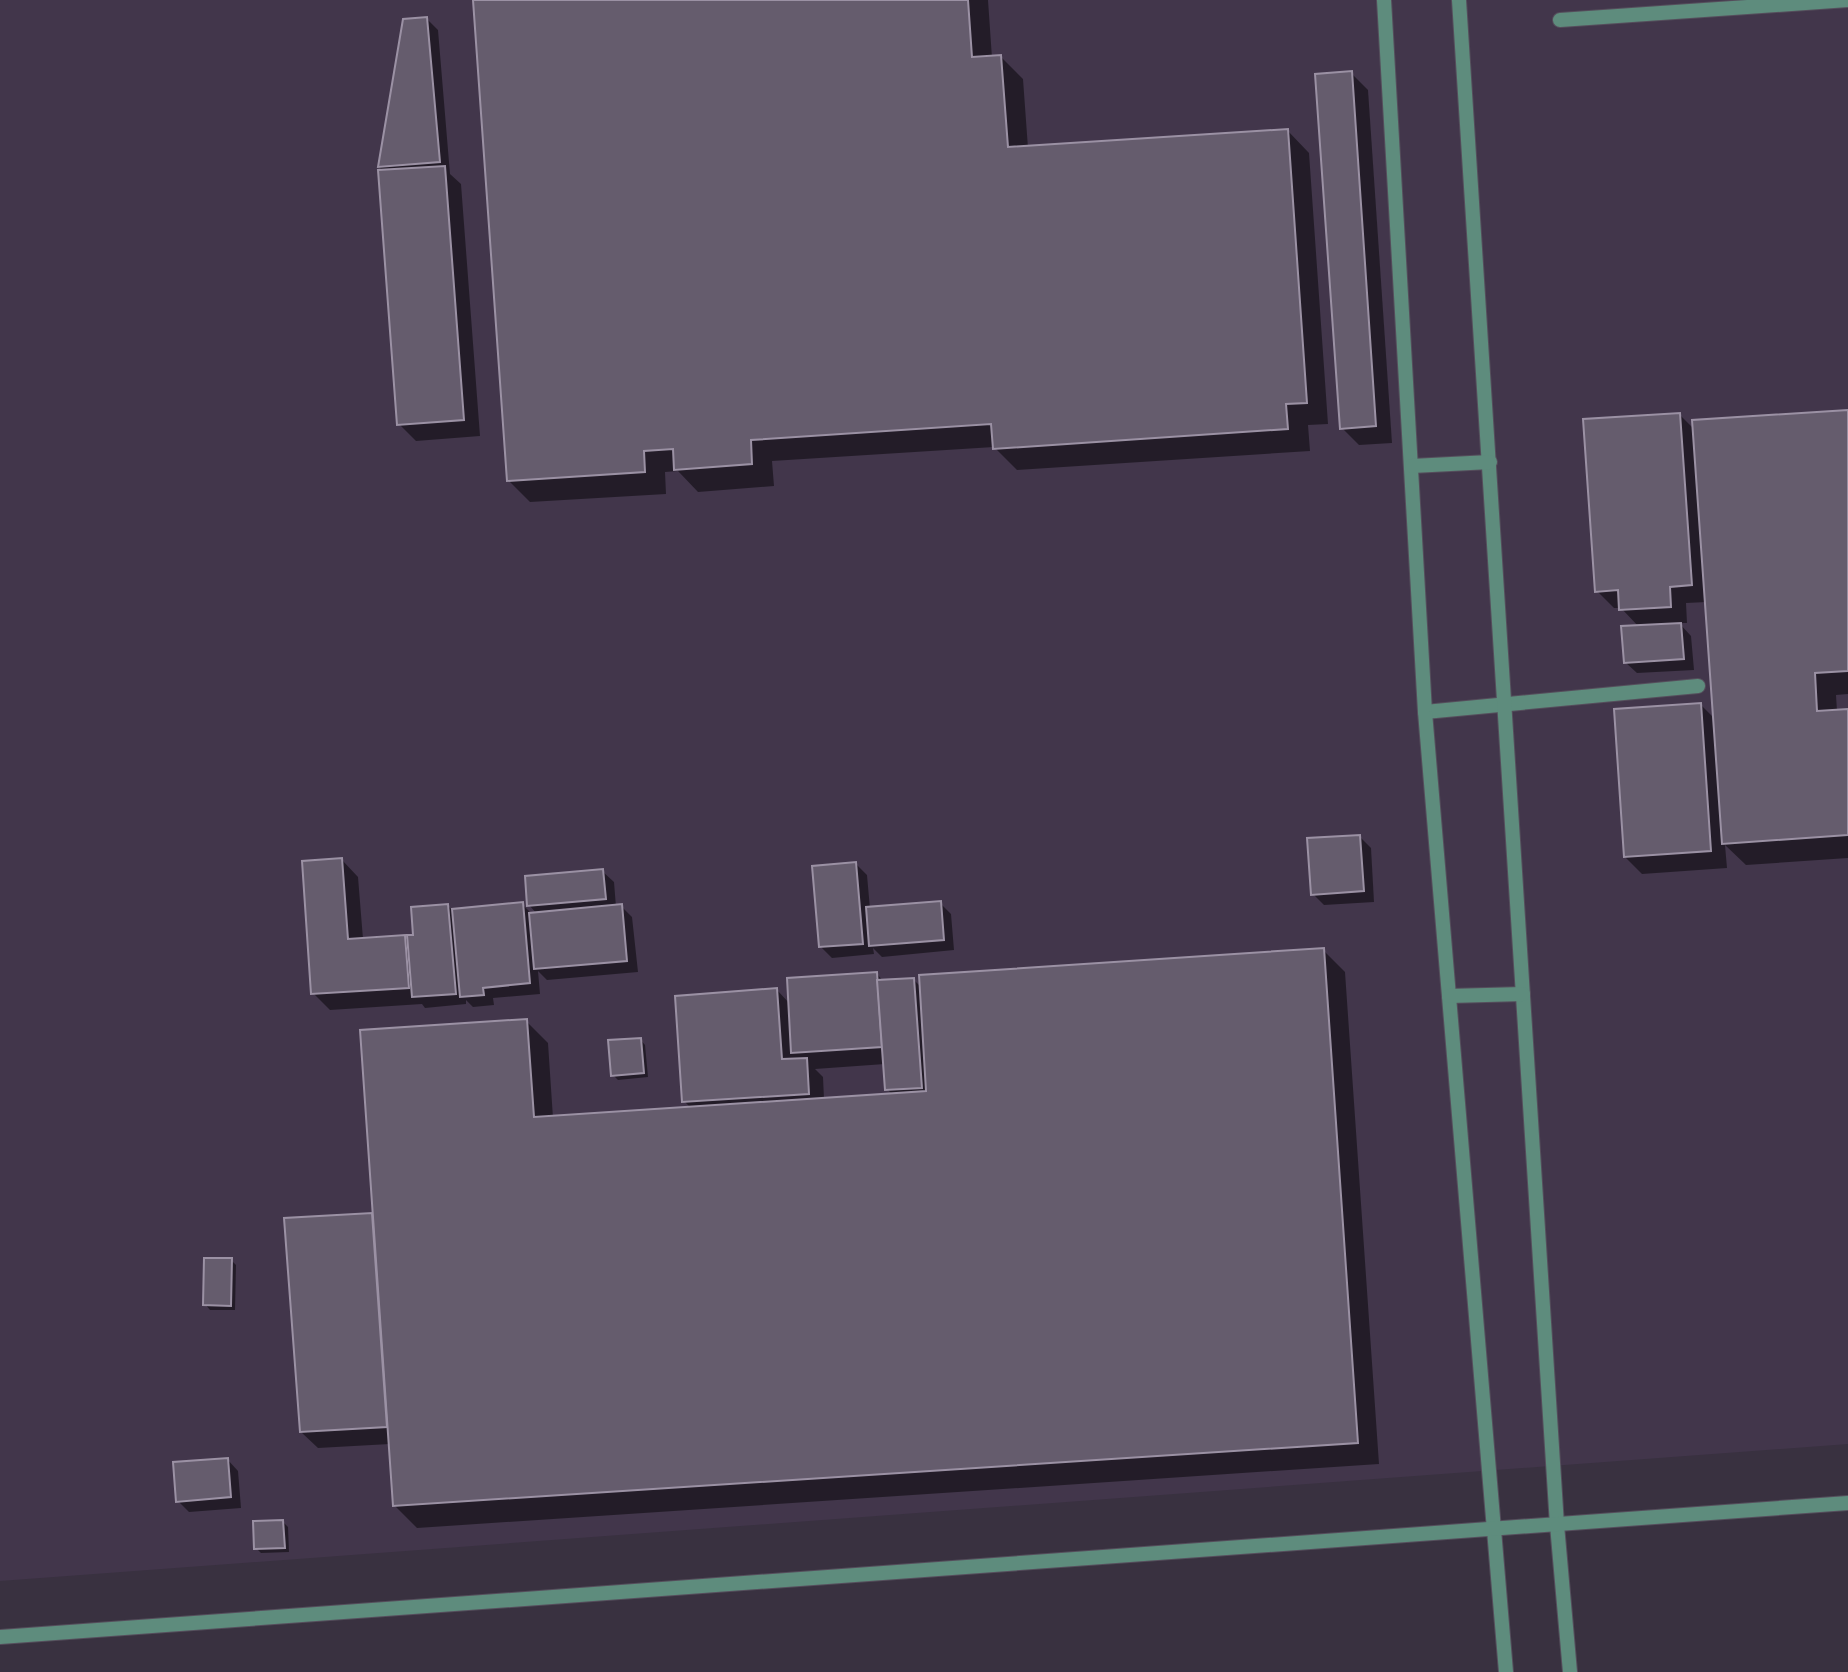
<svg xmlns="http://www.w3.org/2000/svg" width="1848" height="1672" font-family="'PT Sans',sans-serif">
	<rect width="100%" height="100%" fill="#393140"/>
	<polygon fill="#42364b" points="0,0 1848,0 1848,1444 0,1581"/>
	<g fill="#0007" fill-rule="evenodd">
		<polygon points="475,0 988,0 992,58 1001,57 1023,79 1028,148 1287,130 1309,153 1328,424 1308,425 1310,451 1017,470 994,447 772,461 774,486 698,492 678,471 665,472 666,494 530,502 508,480"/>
		<polygon points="427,19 438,30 450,174 461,184 480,436 416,441 399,424 384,172 379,167"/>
		<polygon points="1351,73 1368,90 1392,443 1359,445 1342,428"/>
		<polygon points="1848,412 1848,694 1836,695 1837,711 1848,710 1848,858 1746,865 1725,845 1727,868 1642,874 1625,857 1700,704 1715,719 1707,602 1686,603 1687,623 1679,623 1691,636 1694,670 1637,673 1625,662 1639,627 1621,608 1614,608 1597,591 1680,415 1695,430"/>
		<polygon points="1359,836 1371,848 1374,902 1324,905 1313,894"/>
		<polygon points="342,860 358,877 363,939 404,937 409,941 447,905 452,910 522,904 533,915 537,914 529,905 602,871 614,882 616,907 621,906 632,917 638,972 547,980 538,971 540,994 493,998 494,1005 473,1007 466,1000 466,1004 425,1008 422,1004 330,1010 313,993"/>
		<polygon points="856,864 867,875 870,909 940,903 951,914 954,950 882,957 873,948 874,954 832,958 821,947"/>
		<path d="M1323,950L1345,972L1379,1464L417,1528L395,1506L390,1444L318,1448L301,1432L372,1215L375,1218L526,1021L548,1043L553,1118L691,1108L684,1101L777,990L790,1004L877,974L884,982L914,980L921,987ZM885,1064L887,1089L893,1095L824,1099L823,1077L815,1069Z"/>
		<polygon points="640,1039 645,1045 648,1077 618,1080 613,1075"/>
		<polygon points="231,1260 236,1265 235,1310 210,1310 205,1304"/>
		<polygon points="227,1459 238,1471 241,1508 189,1512 178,1501"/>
		<polygon points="283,1522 288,1527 289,1552 261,1553 256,1548"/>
	</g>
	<g fill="#655c6d" stroke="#9b91a4" stroke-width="2">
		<polygon points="473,0 968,0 972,57 1001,55 1008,147 1288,129 1307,403 1286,404 1288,429 993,449 991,424 751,440 752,464 674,470 673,449 644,451 645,472 507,481"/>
		<polygon points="427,17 440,162 378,167 403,19"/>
		<polygon points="1352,71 1376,426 1340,429 1315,74"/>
		<polygon points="445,166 464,420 397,425 378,170"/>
		<polygon points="1848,410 1848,671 1815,673 1817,711 1848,709 1848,835 1722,844 1692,420"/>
		<polygon points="1680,413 1692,585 1670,587 1671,607 1619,610 1618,590 1595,592 1583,419"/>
		<polygon points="1681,623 1684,659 1624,663 1621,626"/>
		<polygon points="1701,703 1711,851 1624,857 1614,709"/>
		<polygon points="1360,835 1364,891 1311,895 1307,838"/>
		<polygon points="342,858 348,939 405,935 409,988 311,994 302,861"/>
		<polygon points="856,862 863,944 819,947 812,866"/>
		<polygon points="603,869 606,899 527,906 525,876"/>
		<polygon points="941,901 944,940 869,946 866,907"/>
		<polygon points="523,902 530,983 483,988 484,995 460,997 452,909"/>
		<polygon points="448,904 456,994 412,997 407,935 413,935 411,907"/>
		<polygon points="622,904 627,961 534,969 529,913"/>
		<polygon points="1324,948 1358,1443 393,1506 360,1030 527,1019 534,1117 926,1091 919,975"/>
		<polygon points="877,972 882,1047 791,1053 787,978"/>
		<polygon points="914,978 922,1088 885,1090 877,980"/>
		<polygon points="777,988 782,1059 807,1058 809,1094 682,1102 675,996"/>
		<polygon points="641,1038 644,1073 611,1076 608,1040"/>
		<polygon points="372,1213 387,1427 300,1432 284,1218"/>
		<polygon points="204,1258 232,1258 231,1306 203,1305"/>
		<polygon points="228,1458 231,1497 176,1502 173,1462"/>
		<polygon points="283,1520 285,1548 254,1549 253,1521"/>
	</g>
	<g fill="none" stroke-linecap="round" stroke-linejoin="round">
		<g stroke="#554e5c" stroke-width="16">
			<g id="service">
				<polyline points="1560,20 1848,0"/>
				<polyline points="1425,712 1698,686"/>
			</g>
		</g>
		<g stroke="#554e5c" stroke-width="16">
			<g id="minor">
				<polyline points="1384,0 1425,712 1506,1672"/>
				<polyline points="1459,0 1557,1525 1570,1672"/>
				<polyline points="1412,466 1490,462"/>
				<polyline points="1449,996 1523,994"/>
				<polyline points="0,1637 1848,1503"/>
			</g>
		</g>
		<use href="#service" stroke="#5e8c7d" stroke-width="14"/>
		<use href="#minor" stroke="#5e8c7d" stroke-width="14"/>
	</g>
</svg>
